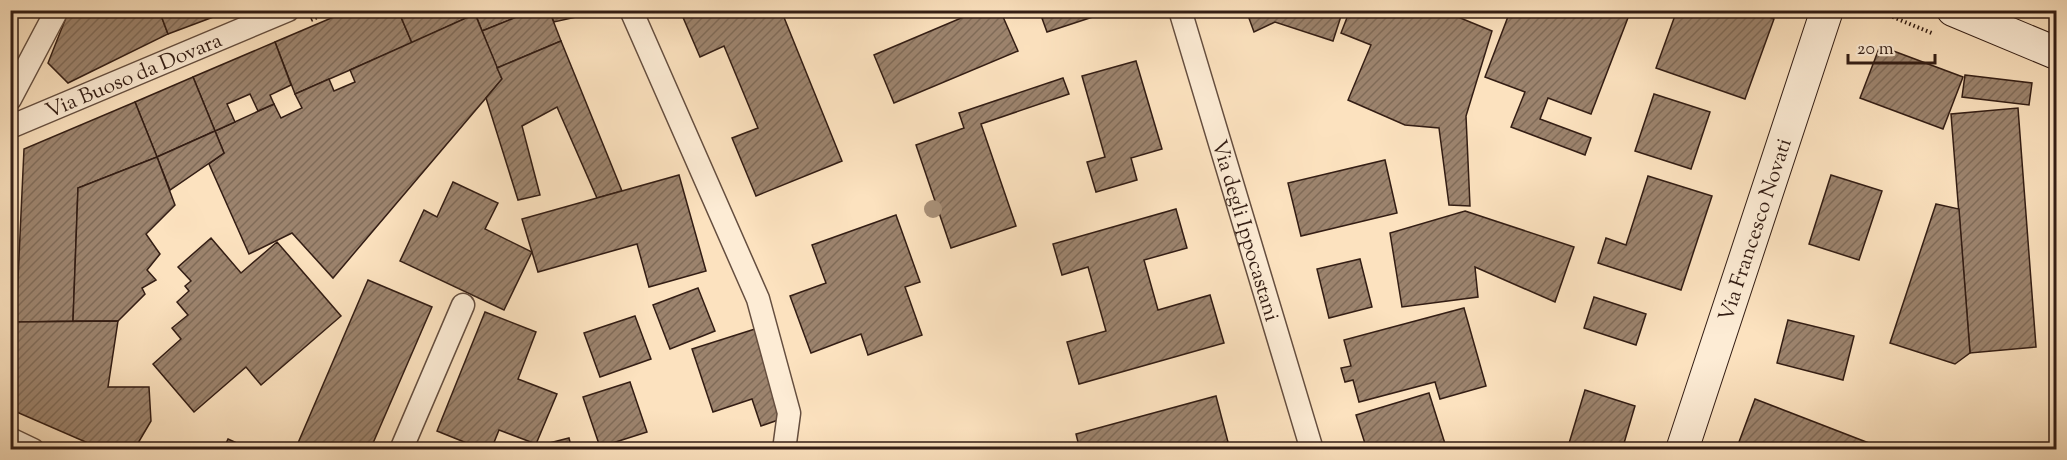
<svg xmlns="http://www.w3.org/2000/svg" width="2067" height="460" font-family="'Sorts Mill Goudy',serif">
	<defs>
		<pattern id="building-hatch" width="6" height="6" patternUnits="userSpaceOnUse" patternTransform="scale(1.5)"><rect width="6" height="6" fill="#9c836d"/><path d="M-1 1l2-2M0 6l6-6M5 7l2-2" fill="none" stroke="#806b58"/></pattern>
	</defs>
	<rect width="100%" height="100%" fill="#fce2bf"/>
	<filter id="stains"><feTurbulence type="fractalNoise" baseFrequency=".00333" numOctaves="4"/><feColorMatrix values="0 0 0 0 .2 0 0 0 0 .09 0 0 0 0 .02 0 0 0 .5 -.17"/></filter>
	<radialGradient id="worn" r=".72"><stop offset=".6" stop-color="#630" stop-opacity="0"/><stop offset="1" stop-color="#630" stop-opacity=".3"/></radialGradient>
	<g fill="url(#building-hatch)" stroke="#331d14" stroke-width="1.5">
		<polygon points="69,10 88,13 95,10 159,10 168,34 68,83 48,63"/>
		<polygon points="159,10 232,10 168,34"/>
		<polygon points="350,10 398,10 412,43 295,94 275,42"/>
		<polygon points="398,10 474,10 475,14 412,43"/>
		<polygon points="474,10 534,10 482,31"/>
		<polygon points="534,10 549,10 561,41 497,68 482,31"/>
		<polygon points="549,10 579,10 581,16 554,22"/>
		<polygon points="692,10 781,10 842,161 756,196 732,138 758,128 724,46 700,57 682,15"/>
		<polygon points="980,10 1000,10 1018,51 894,103 874,55"/>
		<polygon points="1039,10 1114,10 1047,32"/>
		<polygon points="1246,10 1343,10 1333,41 1275,22 1254,32"/>
		<polygon points="1350,10 1441,10 1492,31 1466,116 1470,206 1449,205 1439,128 1405,125 1348,100 1371,45 1341,33"/>
		<polygon points="1519,10 1631,10 1591,114 1548,98 1540,119 1591,138 1585,155 1511,127 1525,92 1485,77 1509,14 1517,16"/>
		<polygon points="1677,10 1751,10 1774,19 1745,99 1656,68"/>
		<polygon points="475,14 502,79 333,278 292,233 249,254 209,164 224,153 215,131 274,104 281,118 302,108 295,94 329,79 334,91 355,82 350,70"/>
		<polygon points="561,41 622,191 597,198 557,107 522,126 540,195 518,200 486,98 502,79 497,68"/>
		<polygon points="275,42 291,85 270,95 274,104 258,111 250,94 227,104 235,122 215,131 193,77"/>
		<polygon points="1880,46 1963,77 1943,129 1860,98"/>
		<polygon points="1136,61 1162,149 1131,158 1137,180 1096,192 1087,162 1105,157 1082,76"/>
		<polygon points="1965,75 2032,83 2029,105 1962,97"/>
		<polygon points="193,77 215,131 157,157 135,102"/>
		<polygon points="1063,78 1069,94 981,124 1016,226 951,248 916,145 964,128 959,113"/>
		<polygon points="1654,94 1710,112 1691,169 1635,151"/>
		<polygon points="135,102 157,157 78,188 73,321 16,322 24,149"/>
		<polygon points="2018,108 2036,347 1970,353 1951,114"/>
		<polygon points="215,131 224,153 170,190 157,157"/>
		<polygon points="157,157 175,205 146,234 160,254 147,270 156,280 142,288 145,294 118,321 73,321 78,188"/>
		<polygon points="1385,160 1397,213 1301,236 1288,183"/>
		<polygon points="679,175 706,271 649,287 637,244 538,272 522,219"/>
		<polygon points="1831,175 1882,191 1859,260 1809,244"/>
		<polygon points="1648,176 1712,196 1681,290 1598,263 1606,238 1626,245"/>
		<polygon points="453,182 498,203 485,229 532,252 504,310 400,261 424,210 437,217"/>
		<polygon points="1936,204 1959,209 1970,353 1955,364 1890,343"/>
		<polygon points="1176,209 1187,248 1144,260 1158,310 1210,295 1224,343 1079,384 1067,342 1106,331 1088,267 1062,275 1053,244"/>
		<polygon points="1465,211 1574,247 1555,302 1475,267 1478,297 1402,307 1390,233"/>
		<polygon points="896,215 920,282 905,287 922,335 868,355 861,334 811,353 790,296 826,283 812,245"/>
		<polygon points="211,238 241,273 277,242 341,316 261,385 246,367 194,412 153,364 181,339 172,328 188,315 177,302 189,291 185,286 191,281 178,267"/>
		<polygon points="1360,259 1372,307 1329,318 1317,269"/>
		<polygon points="368,280 432,307 370,450 295,450"/>
		<polygon points="698,288 715,331 670,349 653,305"/>
		<polygon points="1594,297 1646,314 1636,345 1584,328"/>
		<polygon points="1464,308 1486,386 1440,399 1435,382 1359,402 1353,380 1345,382 1341,368 1351,366 1344,340"/>
		<polygon points="485,312 536,332 518,379 557,394 536,444 499,430 491,450 484,450 437,431"/>
		<polygon points="635,316 651,359 600,377 584,333"/>
		<polygon points="1788,320 1854,336 1843,380 1777,363"/>
		<polygon points="118,321 108,387 149,387 151,421 134,450 104,450 12,410 16,322"/>
		<polygon points="755,329 784,418 761,426 752,399 713,412 692,349"/>
		<polygon points="630,382 647,432 600,447 583,397"/>
		<polygon points="1585,390 1635,406 1622,450 1567,450"/>
		<polygon points="1429,393 1447,450 1367,450 1356,415"/>
		<polygon points="1216,396 1228,442 1201,450 1080,450 1076,434"/>
		<polygon points="1755,399 1887,450 1736,450"/>
		<polygon points="569,438 572,450 522,450"/>
		<polygon points="228,439 252,450 223,450"/>
	</g>
	<g fill="none" stroke-linecap="round" stroke-linejoin="round">
		<g stroke="#654e3f" stroke-width="25">
			<g id="street">
				<polyline points="631,10 758,299 789,413 784,450"/>
				<path id="s1" d="M1180,10L1312,450"/>
				<polyline points="10,99 57,10"/>
				<path id="s2" d="M10,127L288,10"/>
				<polyline points="10,439 33,450"/>
				<polyline points="401,450 463,305"/>
			</g>
		</g>
		<g stroke="#331d14" stroke-width="34">
			<g id="secondary">
				<polyline points="1953,10 2056,53"/>
				<path id="s3" d="M1682,450L1827,10"/>
			</g>
		</g>
		<g stroke="#331d14" stroke-width="4" stroke-dasharray="1.5 3" stroke-linecap="butt">
			<polyline points="1876,10 1934,34"/>
			<polyline points="311,20 333,10"/>
		</g>
		<use href="#street" stroke="#fdecd5" stroke-width="22"/>
		<use href="#secondary" stroke="#fdecd5" stroke-width="32"/>
	</g>
	<circle fill="#a99179" cx="933" cy="209" r="9"/>
	<g text-anchor="middle" stroke-width="4.5" stroke-linejoin="round" paint-order="stroke">
		<g font-size="21" fill="#331d14" stroke="#fdecd5">
			<text dy="7" stroke="none"><textPath href="#s2" startOffset="134">Via Buoso da Dovara</textPath></text>
			<text dy="7" stroke="none"><textPath href="#s1" startOffset="230">Via degli Ippocastani</textPath></text>
			<text dy="7" stroke="none"><textPath href="#s3" startOffset="232">Via Francesco Novati</textPath></text>
		</g>
	</g>
	<rect width="2067" height="460" fill="none" stroke="#fce2bf" stroke-width="36"/>
	<rect x="12" y="12" width="2043" height="436" fill="none" stroke="#331d14" stroke-width="3"/>
	<rect x="18" y="18" width="2031" height="424" fill="none" stroke="#331d14" stroke-width="1.5"/>
	<path d="M1848 54v9h87v-9" fill="none" stroke="#331d14" stroke-width="3"/>
	<text x="1857" y="54" font-size="18" fill="#331d14" stroke="#fdecd5" stroke-width="4.5" paint-order="stroke">20 m</text>
	<rect width="100%" height="100%" filter="url(#stains)"/>
	<rect width="100%" height="100%" fill="url(#worn)"/>
</svg>
